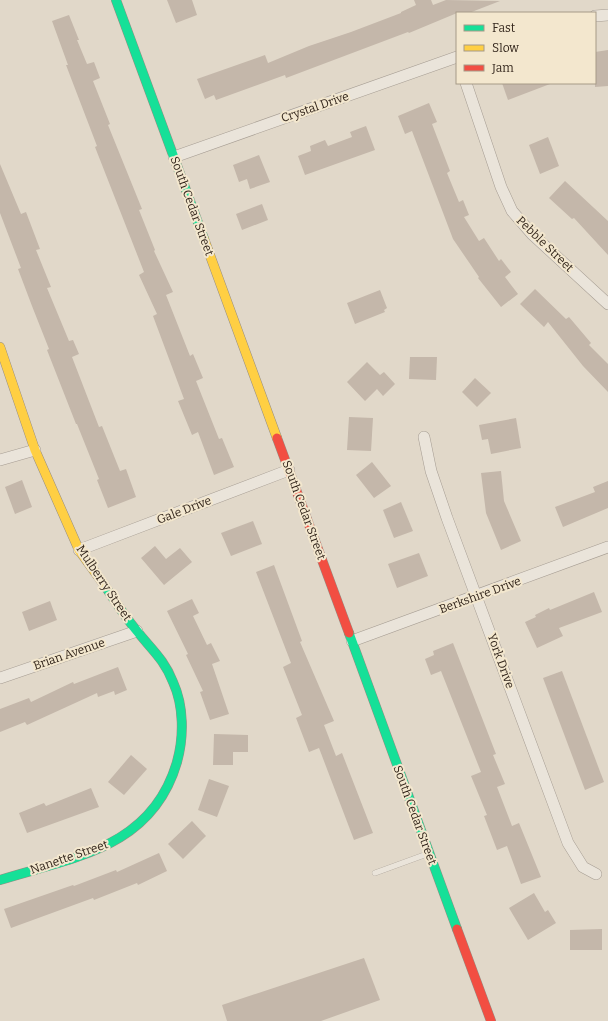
<svg xmlns="http://www.w3.org/2000/svg" width="608" height="1021" font-family="Bitter,serif">
	<rect width="100%" height="100%" fill="#e1d8c9"/>
	<g fill="#c4b7aa">
		<polygon points="167,0 192,0 197,15 176,23"/>
		<polygon points="414,0 431,0 433,5 446,0 500,1 469,13 457,13 409,33 408,32 286,78 285,75 216,100 214,95 205,99 197,79 265,55 268,63 309,46 351,32 401,13 401,12 416,5"/>
		<polygon points="69,15 79,40 77,40 87,64 94,62 100,78 93,81 110,124 108,125 142,209 139,210 155,250 154,251 173,292 166,295 190,356 193,354 203,378 196,381 219,439 222,438 234,467 214,475 198,432 192,435 178,401 184,399 153,316 157,314 139,275 144,272 95,147 97,146 66,65 68,65 52,21"/>
		<polygon points="608,50 608,86 595,87 595,52"/>
		<polygon points="502,83 550,83 550,84 508,100"/>
		<polygon points="429,103 437,122 432,124 450,171 447,173 459,202 463,200 469,215 464,217 479,241 484,238 499,261 501,259 511,272 505,277 518,294 501,307 478,278 479,277 453,239 412,131 405,134 398,116"/>
		<polygon points="366,126 375,150 305,175 298,156 311,151 310,146 325,140 328,146 352,137 350,132"/>
		<polygon points="548,137 559,166 540,174 529,145"/>
		<polygon points="259,155 270,182 250,189 247,179 239,182 233,165"/>
		<polygon points="0,164 21,214 26,212 40,249 36,250 51,287 47,288 69,341 73,340 79,354 72,357 99,427 102,426 120,471 126,469 136,497 108,508 97,480 99,479 77,424 76,424 47,350 49,349 32,306 18,269 21,268 0,213"/>
		<polygon points="565,181 608,221 608,255 574,218 572,219 549,198"/>
		<polygon points="262,204 268,220 242,230 236,214"/>
		<polygon points="535,289 566,319 569,317 591,343 589,345 608,364 608,392 583,366 548,322 544,327 520,304"/>
		<polygon points="380,290 387,308 384,310 385,312 355,324 347,303"/>
		<polygon points="410,357 437,357 436,380 409,379"/>
		<polygon points="367,362 380,375 384,372 395,384 383,396 377,389 365,401 347,382"/>
		<polygon points="475,378 491,393 477,407 462,392"/>
		<polygon points="349,417 373,418 371,451 347,450"/>
		<polygon points="516,418 521,448 491,454 488,439 482,440 479,425"/>
		<polygon points="372,462 391,486 374,498 356,475"/>
		<polygon points="501,471 504,501 521,541 501,550 486,513 481,473"/>
		<polygon points="22,480 32,507 15,514 5,487"/>
		<polygon points="608,481 608,508 563,527 555,507 595,492 593,487"/>
		<polygon points="401,502 413,531 394,538 383,510"/>
		<polygon points="253,521 262,544 231,556 221,533"/>
		<polygon points="155,546 166,559 180,548 192,562 164,585 141,558"/>
		<polygon points="419,553 428,576 397,588 388,564"/>
		<polygon points="274,565 302,641 300,642 334,721 324,725 336,756 342,753 373,833 354,840 319,748 309,752 296,718 302,715 283,667 291,663 256,572"/>
		<polygon points="594,592 602,612 559,628 563,636 537,648 525,622 536,617 535,615 549,608 550,610"/>
		<polygon points="192,599 199,613 193,616 207,645 211,643 220,661 212,664 229,714 210,720 200,692 203,691 186,655 188,654 167,611"/>
		<polygon points="50,601 57,620 29,631 22,612"/>
		<polygon points="453,643 496,754 493,755 505,784 497,787 512,826 519,823 541,877 521,884 507,846 497,850 484,816 487,815 471,776 481,772 441,671 431,675 425,659 434,655 433,651"/>
		<polygon points="118,667 127,690 115,695 114,691 98,697 97,693 27,725 25,722 0,732 0,709 29,698 31,702 73,682 74,684"/>
		<polygon points="562,671 604,782 585,790 543,678"/>
		<polygon points="214,734 248,735 248,752 233,752 233,765 213,765"/>
		<polygon points="131,755 147,769 124,795 108,782"/>
		<polygon points="209,779 229,786 217,817 198,810"/>
		<polygon points="91,788 99,807 27,833 19,813 44,803 46,806"/>
		<polygon points="192,821 206,836 183,859 168,844"/>
		<polygon points="159,853 167,871 138,885 137,883 94,900 93,898 11,928 4,909 73,885 74,886 116,870 117,872"/>
		<polygon points="534,893 545,912 548,910 556,923 528,940 509,908"/>
		<polygon points="602,929 602,950 570,950 570,930"/>
		<polygon points="364,958 380,1000 321,1021 227,1021 222,1005"/>
	</g>
	<g fill="none" stroke-linecap="round" stroke-linejoin="round">
		<g stroke="#a69d93" stroke-width="6">
			<polyline id="lane" points="375,873 427,854"/>
		</g>
		<g stroke="#a69d93" stroke-width="12">
			<g id="street">
				<polyline points="595,16 608,15"/>
				<polyline points="466,83 501,187 512,211 532,234 608,304"/>
				<polyline points="174,157 457,57"/>
				<polyline points="424,437 431,471 447,518 568,843 583,867 596,874"/>
				<polyline points="0,460 35,450"/>
				<polyline points="79,550 289,470"/>
				<polyline points="352,641 608,547"/>
				<polyline points="0,678 137,631"/>
			</g>
		</g>
		<g stroke="#968d83" stroke-width="10">
			<g id="fast">
				<polyline points="116,0 204,239"/>
				<polyline points="349,633 457,929"/>
				<path d="M0,880C74,857 152,848 177,762C184,737 184,706 173,682C164,659 151,649 137,631C125,617 115,601 105,586"/>
			</g>
		</g>
		<g stroke="#968d83" stroke-width="10">
			<g id="slow">
				<polyline points="204,239 277,438"/>
				<polyline points="0,347 35,450 79,550 105,586"/>
			</g>
		</g>
		<g stroke="#968d83" stroke-width="10">
			<g id="jam">
				<polyline points="277,438 349,633"/>
				<polyline points="457,929 491,1021"/>
			</g>
		</g>
		<use href="#lane" stroke="#eae4da" stroke-width="5.5"/>
		<use href="#street" stroke="#eae4da" stroke-width="11"/>
		<use href="#fast" stroke="#16e098" stroke-width="9"/>
		<use href="#slow" stroke="#ffcf43" stroke-width="9"/>
		<use href="#jam" stroke="#f24e42" stroke-width="9"/>
	</g>
	<g text-anchor="middle" stroke-width="4" stroke-linejoin="round" paint-order="stroke">
		<g font-size="12" fill="#33261c" stroke="#f3e7ce">
			<text transform="translate(315 107) rotate(-19)" y="4">Crystal Drive</text>
			<text transform="translate(192 206) rotate(70)" y="4">South Cedar Street</text>
			<text transform="translate(545 244) rotate(44)" y="4">Pebble Street</text>
			<text transform="translate(184 510) rotate(-21)" y="4">Gale Drive</text>
			<text transform="translate(304 510) rotate(70)" y="4">South Cedar Street</text>
			<text transform="translate(104 583) rotate(56)" y="4">Mulberry Street</text>
			<text transform="translate(480 595) rotate(-20)" y="4">Berkshire Drive</text>
			<text transform="translate(69 654) rotate(-19)" y="4">Brian Avenue</text>
			<text transform="translate(501 661) rotate(70)" y="4">York Drive</text>
			<text transform="translate(415 815) rotate(70)" y="4">South Cedar Street</text>
			<text transform="translate(69 857) rotate(-19)" y="4">Nanette Street</text>
		</g>
	</g>
	<rect x="456" y="12" width="140" height="72" fill="#f3e7ce" stroke="#a69a87"/>
	<rect x="464" y="25" width="20" height="6" fill="#16e098" stroke="#a69a87"/>
	<text x="492" y="32" font-size="12" fill="#33261c">Fast</text>
	<rect x="464" y="45" width="20" height="6" fill="#ffcf43" stroke="#a69a87"/>
	<text x="492" y="52" font-size="12" fill="#33261c">Slow</text>
	<rect x="464" y="65" width="20" height="6" fill="#f24e42" stroke="#a69a87"/>
	<text x="492" y="72" font-size="12" fill="#33261c">Jam</text>
</svg>
